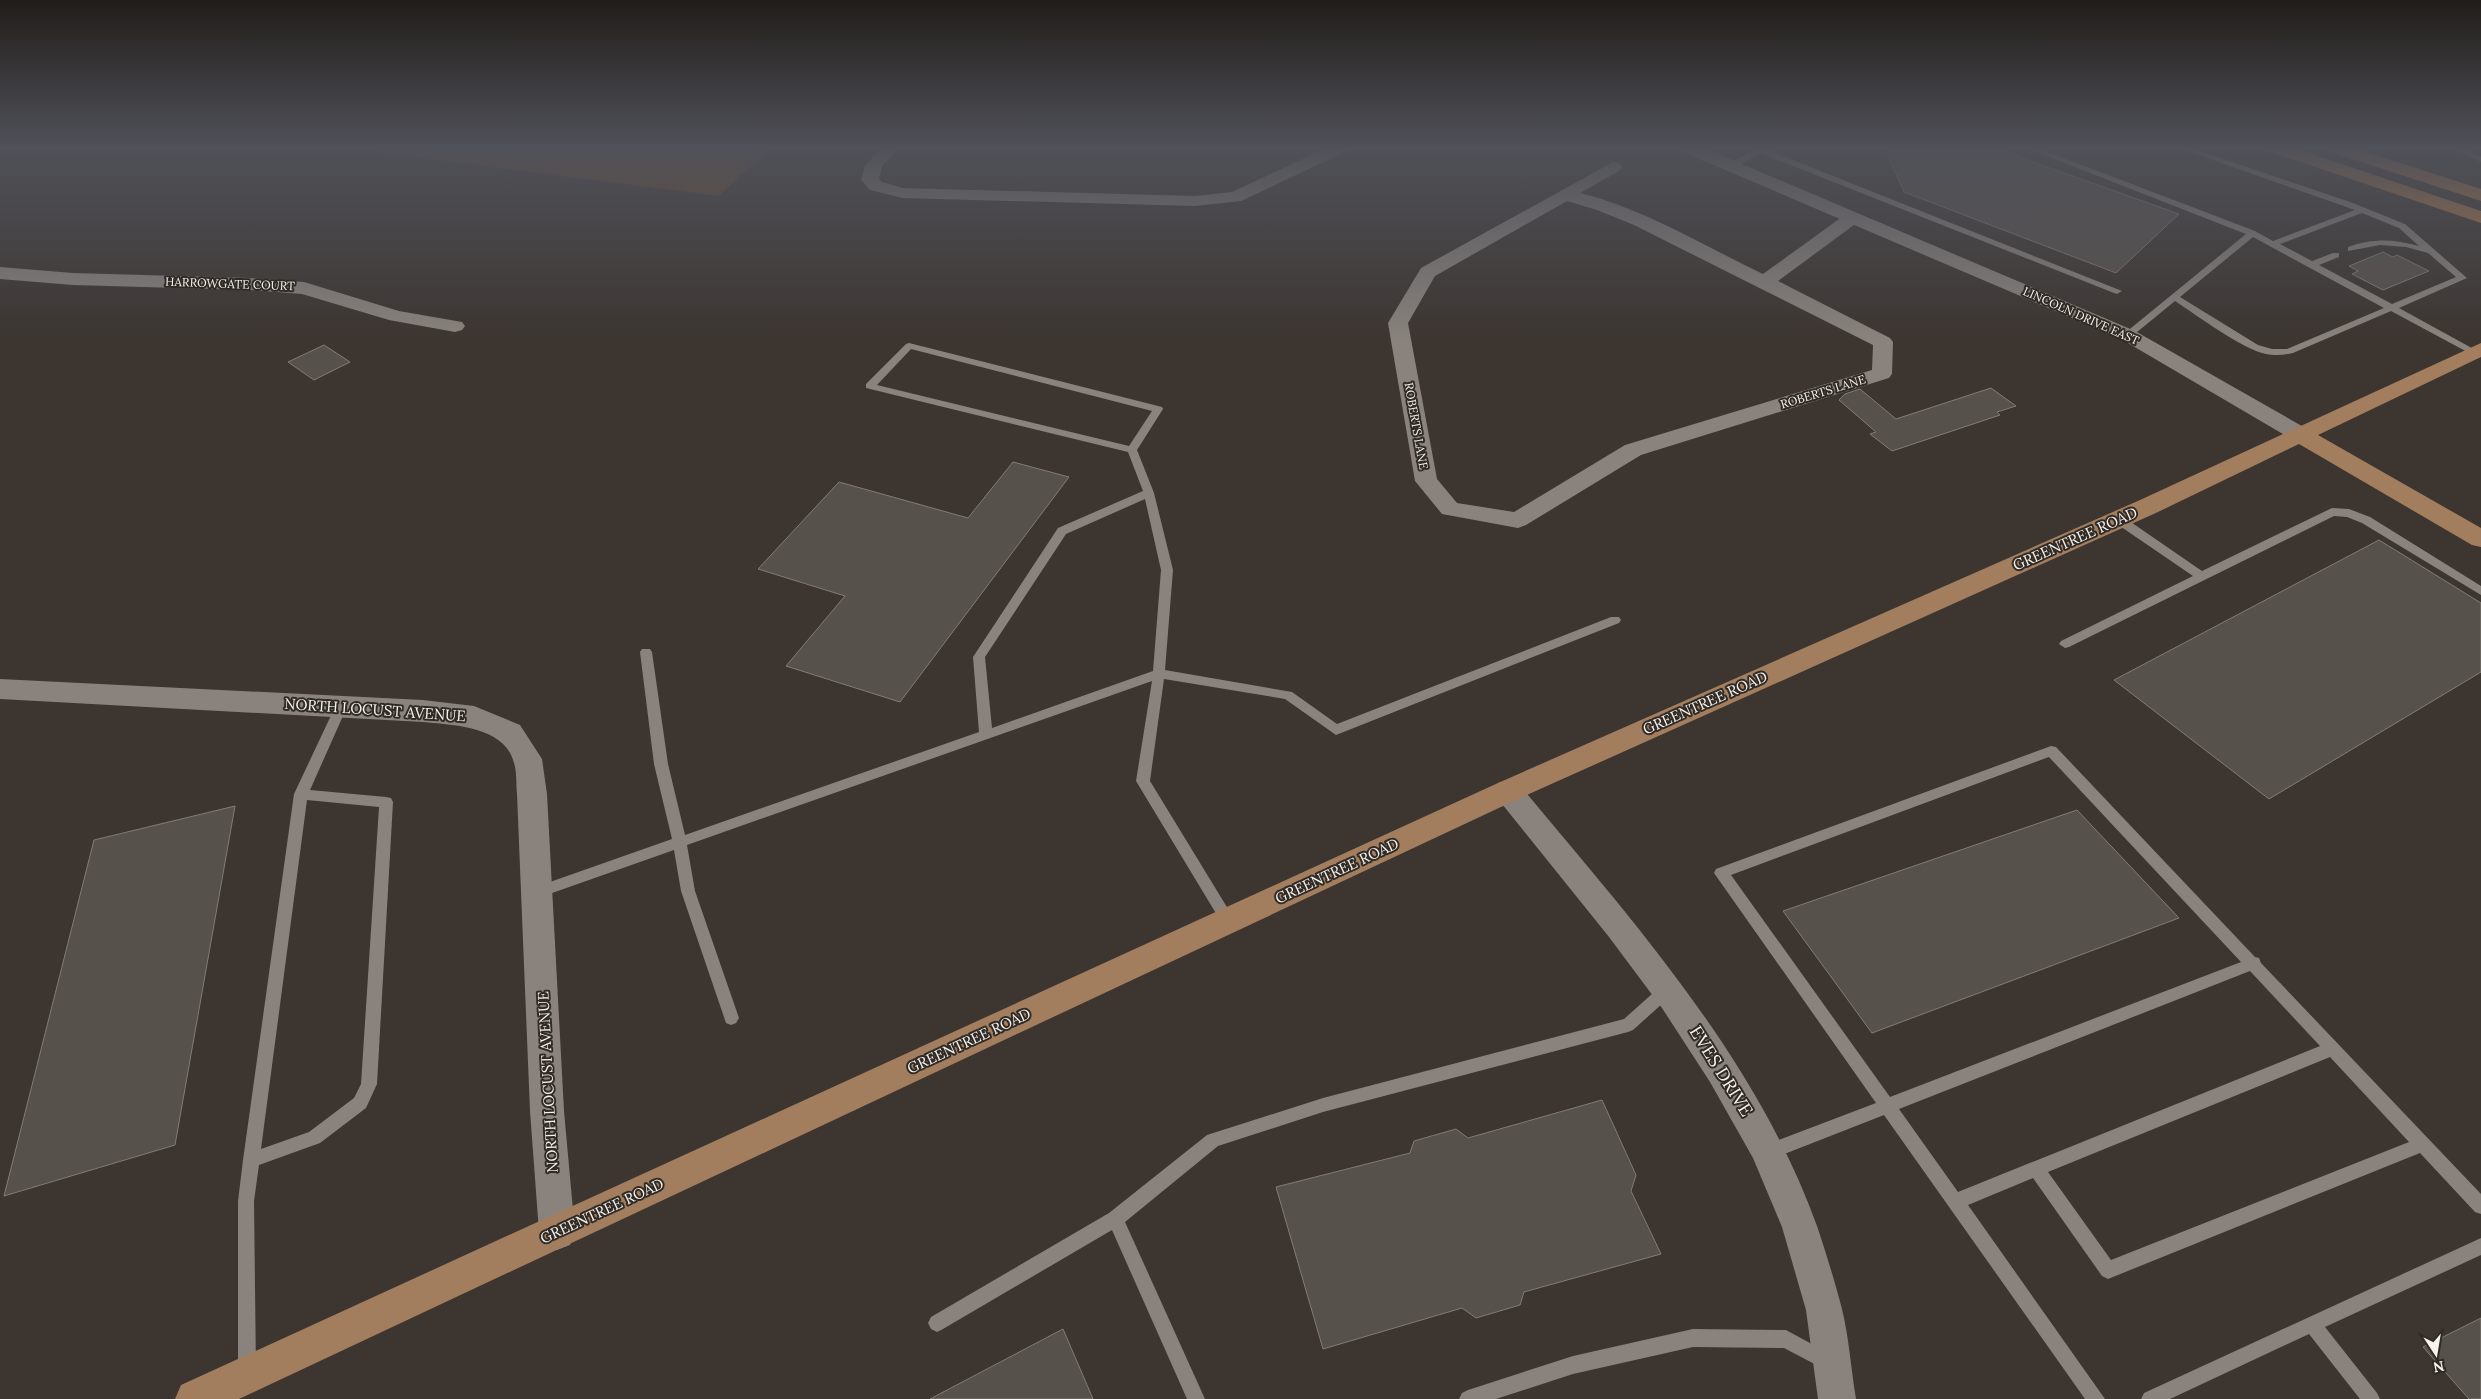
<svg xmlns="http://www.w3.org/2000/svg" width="2481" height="1399" font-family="Lora,serif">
	<rect width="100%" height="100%" fill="#3c3530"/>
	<polygon fill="#6e4826" points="336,147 772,147 719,196"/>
	<g fill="#57514b" stroke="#837c76">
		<polygon points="1884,147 1991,147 2179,214 2116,273 1904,192"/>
		<polygon points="2383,252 2393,257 2397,255 2429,271 2383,290 2352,274 2358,271 2349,266"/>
		<polygon points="324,345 350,362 314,380 288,362"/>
		<polygon points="1991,388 2016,406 1997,412 2000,415 1892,451 1870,434 1876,432 1839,400 1845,394 1860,389 1896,419"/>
		<polygon points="1013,462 1069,477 900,702 786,666 845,596 758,569 839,482 968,518"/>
		<polygon points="2379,540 2481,603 2481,672 2269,799 2114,680"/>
		<polygon points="235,806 175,1145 4,1196 94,840"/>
		<polygon points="2077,810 2179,918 1872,1033 1783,911"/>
		<polygon points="1602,1100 1636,1175 1631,1191 1661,1254 1524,1292 1520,1305 1476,1318 1462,1308 1323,1349 1276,1187 1410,1153 1414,1141 1456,1129 1468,1138"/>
		<polygon points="2481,1318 2481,1399 2469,1399 2423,1347"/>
		<polygon points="1063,1329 1093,1399 930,1399"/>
	</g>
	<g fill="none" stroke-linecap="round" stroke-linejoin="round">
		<g fill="#8a837d" fill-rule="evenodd">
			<polygon points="1748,147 1763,148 2122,291 2117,294 2114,293 1760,153 1735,168 1729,168 1729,164 1753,150"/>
			<path d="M2024,147H2035L2255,231L2273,241L2355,210L2176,147H2188L2353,203L2405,224L2467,278L2399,308L2479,352L2474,355L2471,354L2391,311L2293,353C2284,355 2276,356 2266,354C2242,349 2198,316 2175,301L2131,337H2125V333L2246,234ZM2362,213L2399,228L2419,246C2394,239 2373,238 2348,247V251L2380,245L2406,247L2428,253L2456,277L2392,304L2319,265L2339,257V253H2333L2312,261L2280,244ZM2253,237L2384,308L2287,349H2272L2258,345L2180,297Z"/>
			<polygon points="2449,147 2459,147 2481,157 2481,162"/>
			<path d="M909,343L1162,407L1163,409L1137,450L1154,493L1173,570L1165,670L1292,692L1337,724L1611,617H1619L1621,620L1619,623L1336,735L1285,699L1164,679L1150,781L1233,917L1235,921L1233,925L1228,927L1223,925L1136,781L1152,681L687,845L695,891L739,1018L736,1023L731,1025L726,1023L681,891L674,850L538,898L533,896L531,892L533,888L672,839L654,764L640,652L642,649H650L652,652L668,764L685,835L979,732L973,657L1058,528L1143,491L1128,452L866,388V384L906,344ZM911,349L1152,411L1129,446L877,385ZM1145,499L1161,570L1153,671L992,728L985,657L1066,534Z"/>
			<polygon points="2332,508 2349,509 2370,517 2481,586 2481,595 2362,523 2347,517 2334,516 2069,647 2065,648 2059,644 2061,641 2193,576 2114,522 2112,519 2114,516 2122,516 2202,571"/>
			<path d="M341,702L345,704L347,707L310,790L386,797L391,798L393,802L377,1084L366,1108L320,1143L259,1165L254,1201L256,1372L253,1378L247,1381L241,1378L238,1372V1201L243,1160L294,794L335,707L337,704ZM307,800L379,807L361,1084L354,1098L309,1132L261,1149Z"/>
			<path d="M2051,746L2056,747L2255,957L2259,958L2261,963L2481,1194V1214L2475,1212L2420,1153L2108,1279L2102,1276L2033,1178L1968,1205L2105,1399H2085L1884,1115L1769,1160L1763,1158L1761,1152L1763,1146L1876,1103L1714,873L1716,869ZM2049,757L2241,962L1890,1097L1731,875ZM2250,971L2320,1046L1958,1192L1899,1109ZM2330,1057L2409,1142L2111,1260L2048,1172Z"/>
			<polygon points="1667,983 1672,985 1674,990 1672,995 1633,1030 1628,1032 1323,1112 1218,1146 1125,1222 1205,1399 1187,1399 1112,1230 943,1329 937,1332 931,1329 928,1323 931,1317 1109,1213 1207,1135 1323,1098 1624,1019 1662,985"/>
			<polygon points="2481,1238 2481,1255 2325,1327 2377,1393 2380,1399 2360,1399 2309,1334 2170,1399 2141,1399 2144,1393"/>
			<polygon points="1693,1329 1786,1330 1832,1355 1835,1361 1832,1367 1826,1370 1784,1348 1693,1347 1573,1374 1496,1399 1459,1399 1462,1393 1468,1390 1573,1356"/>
		</g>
		<g fill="#8a837d" fill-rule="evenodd">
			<polygon points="882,147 900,147 882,166 879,179 882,182 903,188 1195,196 1232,192 1328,147 1349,147 1347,151 1241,201 1195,206 903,198 870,190 861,180 865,166"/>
			<path d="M1613,162L1619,163L1622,167L1619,171L1580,193C1645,209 1704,246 1763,274L1846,214H1858L1861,218L1858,222L1778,281L1890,338L1893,342L1892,374L1889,378L1641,455L1526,525L1518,528L1442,514L1415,481L1388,323L1421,268ZM1567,201L1597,210L1634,225L1873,345L1872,370L1625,445L1514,512L1457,503L1437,479L1408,323L1435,276Z"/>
			<polygon points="0,267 73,273 250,278 304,282 399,311 462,322 465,326 462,330 455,332 389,320 302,294 250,290 73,285 0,279"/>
			<path d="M1508,780L1518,783C1631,919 1756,1057 1817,1226C1826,1253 1835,1282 1842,1309C1849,1338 1851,1369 1856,1399H1818L1806,1310L1782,1227L1753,1158L1710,1082L1662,1008L1609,937L1498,799L1494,791L1498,783Z"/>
		</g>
		<g fill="#8a837d" fill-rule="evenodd">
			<polygon points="1678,147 1702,147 2135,331 2309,430 2312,435 2309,440 2301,442 2293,440 2121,339 1681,151"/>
			<path d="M0,679L423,700L474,706L520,725L542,759L547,794L564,1111L575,1232L570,1245L557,1250L544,1245L539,1232L530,1111L517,794C516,784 517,772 514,763C505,726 453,725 423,722L0,699Z"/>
		</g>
		<polygon fill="#a37e5e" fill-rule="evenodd" points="2481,343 2481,357 2318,435 2481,528 2481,547 2472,545 2299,444 2158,512 1518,799 239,1399 175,1399 181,1385 1498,783 2140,500"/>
		<g fill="#b47b49" fill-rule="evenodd">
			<polygon points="2265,147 2291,147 2481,211 2481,223 2268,151"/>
			<polygon points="2333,147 2351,147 2481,189 2481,201 2334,153 2331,149"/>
		</g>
	</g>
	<linearGradient id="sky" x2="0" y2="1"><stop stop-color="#211d1a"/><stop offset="0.43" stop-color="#505159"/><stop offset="1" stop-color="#505159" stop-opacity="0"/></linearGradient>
	<rect width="2481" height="343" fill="url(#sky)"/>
	<g text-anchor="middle" stroke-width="4" stroke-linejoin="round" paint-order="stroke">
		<g font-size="12" fill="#f7f3ef" stroke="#312b26">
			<text transform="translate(230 284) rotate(2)" y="4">HARROWGATE COURT</text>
			<text transform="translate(2081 316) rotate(24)" y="4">LINCOLN DRIVE EAST</text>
			<text transform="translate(1823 392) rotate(-17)" y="4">ROBERTS LANE</text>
			<text transform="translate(1416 426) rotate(80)" y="4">ROBERTS LANE</text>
		</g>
		<g font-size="15" fill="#f7f3ef" stroke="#312b26">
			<text transform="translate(2075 539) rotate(-24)" y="5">GREENTREE ROAD</text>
			<text transform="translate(1705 703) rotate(-24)" y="5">GREENTREE ROAD</text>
			<text transform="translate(375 710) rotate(4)" y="5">NORTH LOCUST AVENUE</text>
			<text transform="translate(1337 871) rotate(-25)" y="5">GREENTREE ROAD</text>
			<text transform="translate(969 1041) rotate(-25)" y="5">GREENTREE ROAD</text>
			<text transform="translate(548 1082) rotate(-93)" y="5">NORTH LOCUST AVENUE</text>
			<text transform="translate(602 1211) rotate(-25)" y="5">GREENTREE ROAD</text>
		</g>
		<g font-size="18" fill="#f7f3ef" stroke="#312b26">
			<text transform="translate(1721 1071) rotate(58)" y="6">EVES DRIVE</text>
		</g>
	</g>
	<g transform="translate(2436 1354) rotate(168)" stroke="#312b26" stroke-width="4" paint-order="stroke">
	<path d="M0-4L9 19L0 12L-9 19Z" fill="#f7f3ef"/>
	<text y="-8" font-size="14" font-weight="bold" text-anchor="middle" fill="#f7f3ef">N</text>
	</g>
</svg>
